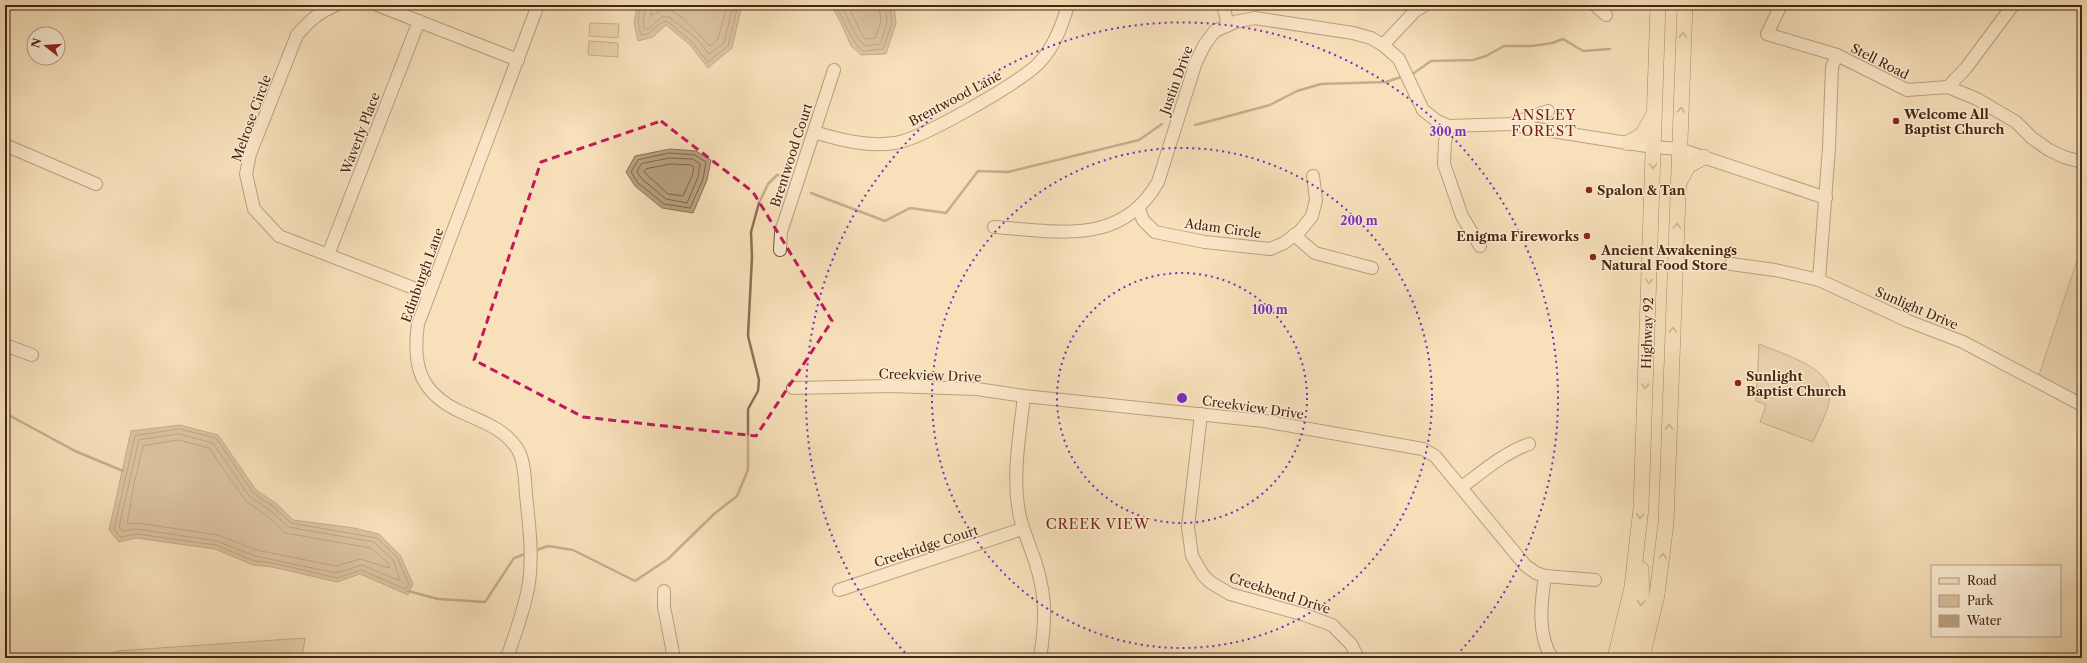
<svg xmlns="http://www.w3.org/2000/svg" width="2087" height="663" font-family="'Libre Caslon Text',serif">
	<rect width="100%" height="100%" fill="#f7e0ba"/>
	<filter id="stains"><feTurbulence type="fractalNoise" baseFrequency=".005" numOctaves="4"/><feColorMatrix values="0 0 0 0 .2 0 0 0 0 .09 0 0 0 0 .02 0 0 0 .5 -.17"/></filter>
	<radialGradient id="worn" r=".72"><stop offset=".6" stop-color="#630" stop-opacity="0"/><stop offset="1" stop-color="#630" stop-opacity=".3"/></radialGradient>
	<g fill="#d9c19d" stroke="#8f7456">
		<polygon points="590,23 619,24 618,38 589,36"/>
		<polygon points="589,41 618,43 618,57 588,55"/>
		<polygon points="2082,245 2082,406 2035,387"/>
		<path d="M1759,344C1780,353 1828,366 1830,392C1831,407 1819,427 1813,442L1760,422L1766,405L1756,401Z"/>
		<polygon points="305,638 302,658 104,658 116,651"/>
	</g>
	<g fill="#baa180" stroke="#8b7053">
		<polygon points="637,5 742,5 732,48 708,68 690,45 666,25 653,37 638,41 634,23"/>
		<polygon points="831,5 894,5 896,23 886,54 861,55 851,46 841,23"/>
		<polygon points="670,149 696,151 711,160 707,180 693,213 662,208 635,186 626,172 635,156"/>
		<polygon points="180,425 218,435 256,490 277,504 293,520 354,528 379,534 400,555 413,584 408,595 360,574 337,582 272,567 253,565 215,549 136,538 119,542 109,530 131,431"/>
	</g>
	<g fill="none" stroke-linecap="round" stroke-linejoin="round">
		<g stroke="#806448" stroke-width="1">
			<path d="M640,5L638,23L641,35C654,35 657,21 667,21L692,42L708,62L728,46L738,5"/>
			<polyline points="646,5 643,23 645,29 649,29 661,17 669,17 696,38 709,54 724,43 733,5"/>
			<path d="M652,5L651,15C656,14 660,10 666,10C682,11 699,37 710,46L718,39L727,5"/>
			<path d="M835,5C844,19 851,43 863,51L883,49L892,23L890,5"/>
			<path d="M841,5C848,17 855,39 865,46L880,44L887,23L885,5"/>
			<polyline points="848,5 863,37 867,39 875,38 881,22 879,5"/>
			<polygon points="670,153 695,155 706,162 703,179 690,208 664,204 638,183 631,172 638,160"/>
			<polygon points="670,158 693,159 700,164 698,177 687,203 666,199 642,179 637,172 641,164"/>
			<polygon points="671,164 691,165 694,167 692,176 683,196 668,194 644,172 646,169"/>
			<polygon points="180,429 216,438 253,493 274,507 291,523 377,538 397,557 409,584 407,588 405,589 361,570 337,578 273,563 254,561 216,545 137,534 120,537 114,529 135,436"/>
			<polygon points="179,434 213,443 249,496 271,511 288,527 374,542 393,560 400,580 398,580 362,565 336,573 255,556 217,541 137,529 122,531 119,527 139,440"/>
			<polygon points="179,440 209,448 245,500 267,516 285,533 371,548 388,563 389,568 360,559 336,566 256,550 218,535 138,523 127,524 134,484 143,446"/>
		</g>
		<g stroke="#8b7053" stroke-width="2.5">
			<polyline points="1414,73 1431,61 1473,60 1486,56 1504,46 1532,46 1552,43 1563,39 1583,51 1610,49"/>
			<polyline points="1195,125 1270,105 1297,91 1321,84 1386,82 1401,77"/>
			<polyline points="811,193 885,221 910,208 946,213 978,171 1008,172 1139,140 1162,124"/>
			<polyline points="5,413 75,451 123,471"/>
			<polyline points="534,551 548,546 573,550 635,581 668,559 714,514 737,496 748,470 748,409 758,391 759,380 748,336 752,257 751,232 759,203 768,184 777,175 781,175"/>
			<polyline points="408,591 438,599 485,602 514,558 528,553"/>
		</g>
		<g stroke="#72553a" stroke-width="14">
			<g id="minor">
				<path d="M336,5C319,12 309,21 297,35L250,154L246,174L254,209L279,236L429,294"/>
				<polyline points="377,5 518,60"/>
				<polyline points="1223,5 1228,25"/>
				<polyline points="1595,5 1606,15"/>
				<polyline points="1781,5 1767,34 1837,55 1907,90 1948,87 1977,99 2016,122 2032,138 2049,150 2064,157 2082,162"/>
				<polyline points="1383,45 1415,11 1425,5"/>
				<polyline points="1948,87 1966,68 2013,5"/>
				<polyline points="1513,125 1653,147 1679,149 1826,198"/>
				<polyline points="1449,126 1445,142 1444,164 1462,216 1480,246"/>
				<path d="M814,132C840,140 867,147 895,143C922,139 1017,84 1038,64C1054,48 1062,26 1068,5"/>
				<polyline points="5,145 96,184"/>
				<polyline points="1139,209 1143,220 1155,232 1205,242 1270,249 1284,243 1300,231 1312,216 1316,200 1313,176"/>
				<path d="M994,227C1056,231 1121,247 1158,182L1196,62L1205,44L1215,31L1235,22L1255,18L1353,33L1371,38L1383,45L1399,59L1423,110L1437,121L1449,126L1511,124L1548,111"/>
				<polyline points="1294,235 1315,253 1372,268"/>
				<polyline points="780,250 781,232 834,70"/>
				<polyline points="328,255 419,21"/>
				<polyline points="1731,264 1775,270 1819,280 1908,321 1963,342 2082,405"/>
				<polyline points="1819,280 1829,148 1832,67 1837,55"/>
				<polyline points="5,345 32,355"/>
				<polyline points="793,388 890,386 977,389 1024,396 1264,421 1423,449 1435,456 1525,565 1536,573 1545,576 1595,580"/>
				<path d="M1024,396C1020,434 1012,474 1019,512C1021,525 1026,535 1030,547C1046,588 1047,615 1040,658"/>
				<polyline points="1201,414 1188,527 1192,556 1203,575 1210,582 1230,594 1305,615 1332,625 1351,644 1358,658"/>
				<path d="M1462,487C1483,471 1504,453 1529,444"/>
				<path d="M1545,576C1541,602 1537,635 1552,658"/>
				<polyline points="839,590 1022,529"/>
				<polyline points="664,591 664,607 674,658"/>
				<path d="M507,658C515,633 525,609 529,583C533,554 529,523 526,495C525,482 525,462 518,450C505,429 483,422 461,412C420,393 412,366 418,324L538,5"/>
			</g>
		</g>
		<g stroke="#452710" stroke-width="16">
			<g id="major">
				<polyline points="1628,143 1642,135 1653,116"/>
				<polyline points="1679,183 1688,166 1704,157"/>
				<polyline points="1615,658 1632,587 1641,508 1658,5"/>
				<polyline points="1628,658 1642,600 1641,569"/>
				<polyline points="1642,658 1657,595 1666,523 1685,5"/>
			</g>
		</g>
		<use href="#minor" stroke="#faebd2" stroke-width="12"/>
		<use href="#major" stroke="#f7e0ba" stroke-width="15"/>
	</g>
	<defs><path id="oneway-chevron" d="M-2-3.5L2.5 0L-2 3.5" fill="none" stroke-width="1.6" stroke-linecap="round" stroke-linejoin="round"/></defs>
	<g stroke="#9e8465">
		<use href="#oneway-chevron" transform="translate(1683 35) rotate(-88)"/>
		<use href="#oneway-chevron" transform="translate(1681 110) rotate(-88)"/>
		<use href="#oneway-chevron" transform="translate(1653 166) rotate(92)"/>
		<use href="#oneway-chevron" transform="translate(1677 226) rotate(-88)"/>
		<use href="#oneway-chevron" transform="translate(1649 281) rotate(92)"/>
		<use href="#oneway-chevron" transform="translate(1673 330) rotate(-88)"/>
		<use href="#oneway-chevron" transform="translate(1645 386) rotate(92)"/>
		<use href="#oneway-chevron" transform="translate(1669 427) rotate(-88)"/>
		<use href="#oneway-chevron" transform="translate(1640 516) rotate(94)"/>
		<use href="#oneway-chevron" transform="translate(1663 556) rotate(-83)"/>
		<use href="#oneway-chevron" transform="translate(1641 603) rotate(97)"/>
	</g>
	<path d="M0 0H2087V663H0ZM661,121L753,192L832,321L756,436L583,417L474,360L541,162Z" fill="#f7e0ba" fill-opacity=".55" fill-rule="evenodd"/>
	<path fill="none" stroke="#c2185b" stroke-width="3" stroke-dasharray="8 5" stroke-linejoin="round" d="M661,121L753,192L832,321L756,436L583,417L474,360L541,162Z"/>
	<g fill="none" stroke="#7b2cbf" stroke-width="2" stroke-dasharray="2 4">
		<circle cx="1182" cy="398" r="125"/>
		<circle cx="1182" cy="398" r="250"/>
		<path d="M909 657A376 376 0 1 1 1455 657"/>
	</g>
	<g fill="#8f2418" stroke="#faebd2" stroke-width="1.5">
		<circle cx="1896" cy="121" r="4"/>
		<circle cx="1589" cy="190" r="4"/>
		<circle cx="1587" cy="236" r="4"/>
		<circle cx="1593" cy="257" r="4"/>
		<circle cx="1738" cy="383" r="4"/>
	</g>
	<g text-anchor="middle" stroke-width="3" stroke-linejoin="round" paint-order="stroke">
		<g font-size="13" fill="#452710" stroke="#faebd2">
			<text transform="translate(1880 61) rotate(27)" y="5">Stell Road</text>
			<text transform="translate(1176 80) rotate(-70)" y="5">Justin Drive</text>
			<text transform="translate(955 98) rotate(-28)" y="5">Brentwood Lane</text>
			<text transform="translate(251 118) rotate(-70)" y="5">Melrose Circle</text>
			<text transform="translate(360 133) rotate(-69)" y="5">Waverly Place</text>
			<text transform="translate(791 155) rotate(-72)" y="5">Brentwood Court</text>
			<text transform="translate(1223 228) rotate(8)" y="5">Adam Circle</text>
			<text transform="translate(422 275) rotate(-70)" y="5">Edinburgh Lane</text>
			<text transform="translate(1917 308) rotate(23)" y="5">Sunlight Drive</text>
			<text transform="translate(1647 333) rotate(-88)" y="5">Highway 92</text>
			<text transform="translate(930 375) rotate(2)" y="5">Creekview Drive</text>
			<text transform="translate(1253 407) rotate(8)" y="5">Creekview Drive</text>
			<text transform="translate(926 546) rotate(-18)" y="5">Creekridge Court</text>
			<text transform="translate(1280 593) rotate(18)" y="5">Creekbend Drive</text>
		</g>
		<g font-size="13" font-weight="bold" fill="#452710" stroke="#faebd2" text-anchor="start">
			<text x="1904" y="119">Welcome All<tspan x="1904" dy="15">Baptist Church</tspan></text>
			<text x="1597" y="195">Spalon &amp; Tan</text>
			<text x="1579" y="241" text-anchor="end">Enigma Fireworks</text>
			<text x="1601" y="255">Ancient Awakenings<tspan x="1601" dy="15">Natural Food Store</tspan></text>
			<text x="1746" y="381">Sunlight<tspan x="1746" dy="15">Baptist Church</tspan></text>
		</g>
		<g font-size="14" letter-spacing="1" fill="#7a1f14" stroke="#faebd2">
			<text x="1544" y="120">ANSLEY<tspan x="1544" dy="16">FOREST</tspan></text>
			<text x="1098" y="529">CREEK VIEW</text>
		</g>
	</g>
	<circle cx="1182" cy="398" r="6" fill="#7b2cbf" stroke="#faebd2" stroke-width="2"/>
	<g font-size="12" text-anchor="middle" font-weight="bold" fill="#7b2cbf" stroke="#faebd2" stroke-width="3" stroke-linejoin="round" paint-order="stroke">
		<text x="1448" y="136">300 m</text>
		<text x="1359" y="225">200 m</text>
		<text x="1270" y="314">100 m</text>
	</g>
	<rect width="2087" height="663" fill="none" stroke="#f7e0ba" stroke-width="20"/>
	<rect x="6" y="6" width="2075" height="651" fill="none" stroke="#452710" stroke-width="2"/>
	<rect x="10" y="10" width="2067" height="643" fill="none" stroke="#452710"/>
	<rect x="1931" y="565" width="130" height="72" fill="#faebd2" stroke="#b29d84"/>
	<rect x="1939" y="578" width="20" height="6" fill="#f7e0ba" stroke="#b29d84"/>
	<text x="1967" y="585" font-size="12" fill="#452710">Road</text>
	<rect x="1939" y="595" width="20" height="12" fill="#d9c19d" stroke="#b29d84"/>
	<text x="1967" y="605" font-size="12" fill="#452710">Park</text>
	<rect x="1939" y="615" width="20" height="12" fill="#baa180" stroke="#b29d84"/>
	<text x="1967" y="625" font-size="12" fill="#452710">Water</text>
	<g transform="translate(46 46) rotate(287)"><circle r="19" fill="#faebd2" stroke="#b29d84"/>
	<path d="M0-3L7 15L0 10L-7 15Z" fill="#8f2418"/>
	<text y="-6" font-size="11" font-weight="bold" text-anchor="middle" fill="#452710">N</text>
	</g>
	<rect width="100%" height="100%" filter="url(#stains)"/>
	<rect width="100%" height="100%" fill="url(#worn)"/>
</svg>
